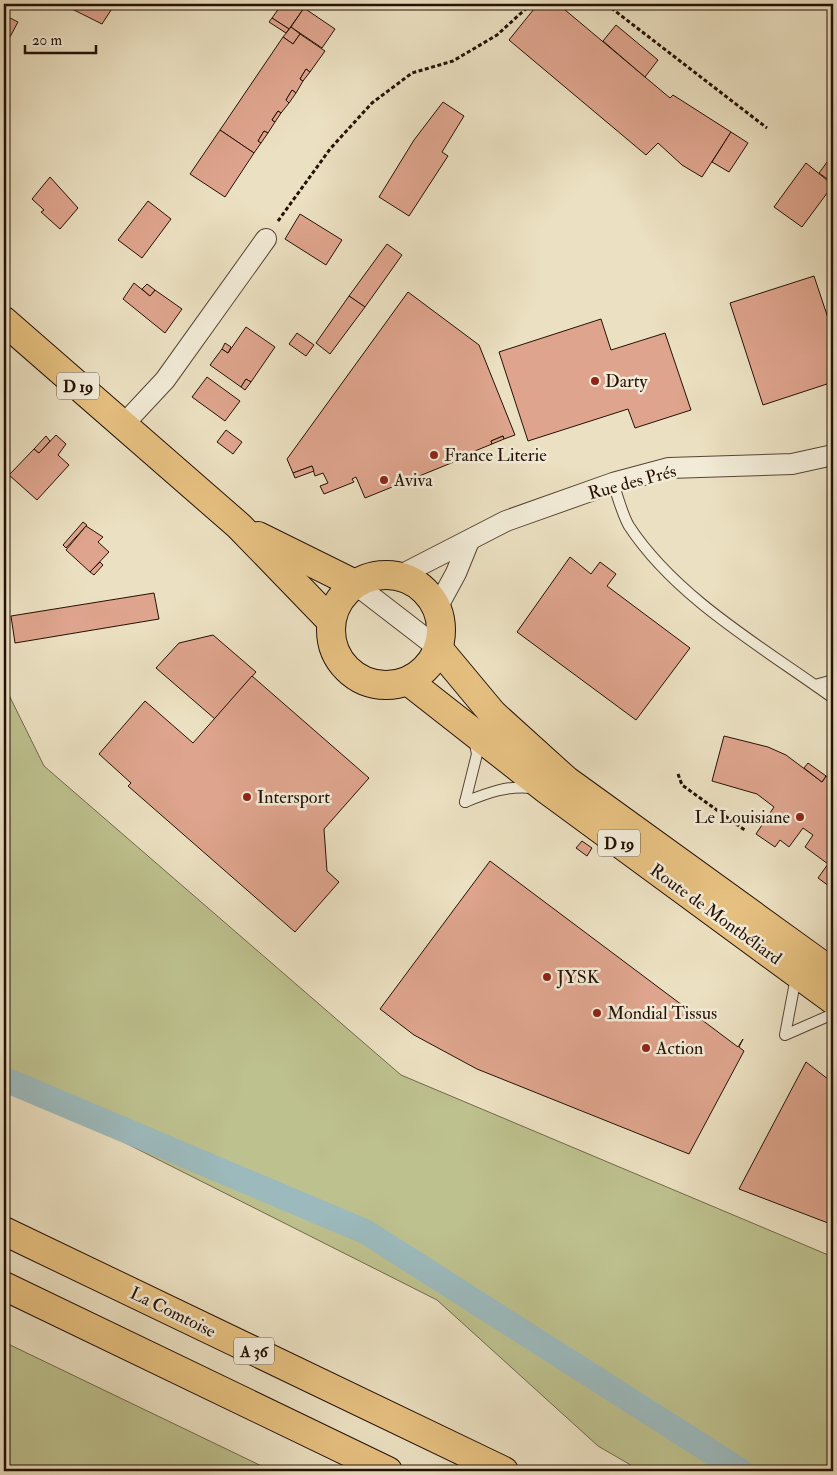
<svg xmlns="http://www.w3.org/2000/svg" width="837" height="1475" font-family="'IM FELL Double Pica',serif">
	<rect width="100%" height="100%" fill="#ebe0c1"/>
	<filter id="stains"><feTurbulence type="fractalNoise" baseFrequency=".004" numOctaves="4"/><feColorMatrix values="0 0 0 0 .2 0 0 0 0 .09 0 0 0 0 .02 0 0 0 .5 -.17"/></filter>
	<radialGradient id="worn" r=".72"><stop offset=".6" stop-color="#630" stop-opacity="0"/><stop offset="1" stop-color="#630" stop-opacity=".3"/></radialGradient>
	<g fill="#bdc18e" stroke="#71694a">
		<polygon points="4,685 44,766 401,1075 833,1257 833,1471 641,1471 598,1446 437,1300 30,1095 4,1087"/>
		<polygon points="4,1342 272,1471 4,1471"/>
	</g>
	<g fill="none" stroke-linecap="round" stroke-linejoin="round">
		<polyline stroke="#9cbabd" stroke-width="25" points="4,1079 366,1232 741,1471"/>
	</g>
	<g fill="#dea48d" stroke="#251105">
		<polygon points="62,4 115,4 102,24"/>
		<polygon points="282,4 298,4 304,8 289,29 272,18"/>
		<polygon points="538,4 558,4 670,98 673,95 731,132 702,177 682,165 658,143 646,155 509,40"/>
		<polygon points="304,8 335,29 322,48 291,27"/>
		<polygon points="4,15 18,22 4,48"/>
		<polygon points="272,18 289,29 286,33 269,22"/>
		<polygon points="616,25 658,60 645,77 603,41"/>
		<polygon points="291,27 300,34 293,44 283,37"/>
		<polygon points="300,34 325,51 310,72 306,69 300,79 303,81 296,93 292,90 286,100 289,103 281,113 278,111 272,120 275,122 268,133 264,131 258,141 261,143 254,153 220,130 283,37 293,44"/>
		<polygon points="306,69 310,72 303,81 300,79"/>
		<polygon points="292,90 296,93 289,103 286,100"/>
		<polygon points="443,102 464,116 442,152 448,156 409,216 379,197 414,140"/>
		<polygon points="278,111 281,113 275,122 272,120"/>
		<polygon points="220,130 254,153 225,197 190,174"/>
		<polygon points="264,131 268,133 261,143 258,141"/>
		<polygon points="731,132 748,143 729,172 712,162"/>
		<polygon points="833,154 833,183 819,173"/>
		<polygon points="806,163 833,185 802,227 774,207"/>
		<polygon points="50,177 78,208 60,229 41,212 44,210 32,199"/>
		<polygon points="148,201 171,219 142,258 118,240"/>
		<polygon points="300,214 342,240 326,265 285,239"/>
		<polygon points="387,244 402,255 365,307 349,296"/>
		<polygon points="814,276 833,333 833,382 763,405 730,303"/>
		<polygon points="134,283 150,296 155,290 182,309 165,333 123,299"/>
		<polygon points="147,284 155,290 150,296 142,289"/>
		<polygon points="408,292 479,345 515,435 504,439 503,436 491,441 492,444 470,453 471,455 365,498 356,477 352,479 354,482 324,494 320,486 328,483 323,473 315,476 312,466 293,473 287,459"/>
		<polygon points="349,296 365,307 330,354 316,343"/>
		<polygon points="601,319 611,350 665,333 691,410 635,428 628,409 528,441 499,352"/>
		<polygon points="246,327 275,347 251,382 246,379 241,387 210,365 222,349 228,353"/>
		<polygon points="297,333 314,345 306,356 289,344"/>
		<polygon points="225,343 231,347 228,353 222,349"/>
		<polygon points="207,377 240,401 225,421 192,397"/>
		<polygon points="246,379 251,382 245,390 241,387"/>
		<polygon points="226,430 242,442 233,454 217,442"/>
		<polygon points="56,435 66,444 58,455 69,465 37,500 9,475 34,449 39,453"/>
		<polygon points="46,436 50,441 39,453 34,449"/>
		<polygon points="503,436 504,439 492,444 491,441"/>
		<polygon points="312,466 314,471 295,478 293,473"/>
		<polygon points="83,522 87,525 66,548 63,545"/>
		<polygon points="86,526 103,537 98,542 109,552 90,572 66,550"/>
		<polygon points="570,557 591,574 600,562 616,574 607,586 690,648 636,720 517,632"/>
		<polygon points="100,562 103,565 94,575 90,572"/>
		<polygon points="154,593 159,619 15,643 11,616"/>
		<polygon points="213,635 256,672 215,719 156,668 179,643"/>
		<polygon points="252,676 369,778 324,829 327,871 339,882 295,932 128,786 131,783 99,754 145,701 193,743"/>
		<polygon points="724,736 768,747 786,755 822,782 826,776 833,781 833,889 818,878 828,864 805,847 813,835 803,828 789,847 780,840 775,847 756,834 774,807 757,794 712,781"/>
		<polygon points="808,763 826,776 822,782 804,768"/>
		<polygon points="582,841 592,848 587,856 576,848"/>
		<polygon points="490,861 738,1047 743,1039 739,1047 744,1051 689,1154 477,1069 414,1035 380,1009"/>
		<polygon points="806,1062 833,1083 833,1215 828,1223 739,1189"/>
	</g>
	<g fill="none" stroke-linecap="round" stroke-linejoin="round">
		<g stroke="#564534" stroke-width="12">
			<g id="lane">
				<path d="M613,483C618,497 622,514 629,526C677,599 764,648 833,698"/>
				<polyline points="815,685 833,680"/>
				<path d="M465,802C487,793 508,785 532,788"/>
				<polyline points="465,802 477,754 474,739"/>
				<polyline points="796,977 785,1035 833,1014"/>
			</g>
		</g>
		<g stroke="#564534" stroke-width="22">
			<g id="street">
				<polyline points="123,425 165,380 266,239"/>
				<polyline points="399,576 506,521 613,483 669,468 792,464 833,455"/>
				<polyline points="355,584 438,648"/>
				<polyline points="437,608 456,573 469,541"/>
			</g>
		</g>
		<g stroke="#251105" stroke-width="30">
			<g id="primary">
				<polyline points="4,321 239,526 331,621"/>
				<polyline points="258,536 355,584"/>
				<circle cx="386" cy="630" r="55"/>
				<polyline points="438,648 493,714 566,780 833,973"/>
				<polyline points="408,681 547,790 833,1000"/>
			</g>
		</g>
		<g stroke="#251105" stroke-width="30">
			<g id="highway">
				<polyline points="4,1231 504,1471"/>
				<polyline points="4,1286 388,1471"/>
			</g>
		</g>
		<g stroke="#251105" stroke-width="3" stroke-dasharray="4 2.5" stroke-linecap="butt">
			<polyline points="606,4 767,128"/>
			<polyline points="278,221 330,149 372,103 412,73 453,61 497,35 531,4"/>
			<polyline points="678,774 682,785 746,831"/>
		</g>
		<use href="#lane" stroke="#f2ebd7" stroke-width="10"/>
		<use href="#street" stroke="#f2ebd7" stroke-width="20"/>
		<use href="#primary" stroke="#e6c080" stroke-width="28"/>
		<use href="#highway" stroke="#e6c080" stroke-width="28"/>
	</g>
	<g fill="#8f2418" stroke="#f2ebd7" stroke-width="2">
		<circle cx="595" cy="381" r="5"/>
		<circle cx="434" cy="455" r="5"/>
		<circle cx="384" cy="480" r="5"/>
		<circle cx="247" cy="797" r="5"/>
		<circle cx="800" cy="817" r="5"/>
		<circle cx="547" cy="977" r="5"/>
		<circle cx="597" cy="1013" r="5"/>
		<circle cx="646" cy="1048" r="5"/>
	</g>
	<g text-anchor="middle" stroke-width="5" stroke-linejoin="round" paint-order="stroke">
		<g fill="#f2ebd7" stroke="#625244" stroke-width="1">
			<rect x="57" y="372.5" width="42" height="27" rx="4"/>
			<rect x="598" y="829.5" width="42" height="27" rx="4"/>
			<rect x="234" y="1337.5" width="40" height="27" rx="4"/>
		</g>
		<g font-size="16" font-weight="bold" fill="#251105">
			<text x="78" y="392">D 19</text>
			<text x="619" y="849">D 19</text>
			<text x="254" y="1357">A 36</text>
		</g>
		<g font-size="18" fill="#251105" stroke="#f2ebd7" text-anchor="start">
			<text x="605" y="387">Darty</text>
			<text x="444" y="461">France Literie</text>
			<text x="394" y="486">Aviva</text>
			<text x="257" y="803">Intersport</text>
			<text x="790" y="823" text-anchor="end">Le Louisiane</text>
			<text x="557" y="983">JYSK</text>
			<text x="607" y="1019">Mondial Tissus</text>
			<text x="656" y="1054">Action</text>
		</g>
		<g font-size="18" fill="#251105" stroke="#f2ebd7">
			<text transform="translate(632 482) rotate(-15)" y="6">Rue des Prés</text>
			<text transform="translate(716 914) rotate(36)" y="6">Route de Montbéliard</text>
			<text transform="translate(173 1312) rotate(26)" y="6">La Comtoise</text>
		</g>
	</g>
	<rect width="837" height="1475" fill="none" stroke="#ebe0c1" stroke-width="20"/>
	<rect x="5" y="5" width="827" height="1465" fill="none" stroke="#251105" stroke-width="2.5"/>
	<rect x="10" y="10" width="817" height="1455" fill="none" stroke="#251105"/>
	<path d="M25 45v8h71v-8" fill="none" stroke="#251105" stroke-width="2.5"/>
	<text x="32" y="45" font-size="15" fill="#251105" stroke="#f2ebd7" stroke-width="4" paint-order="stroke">20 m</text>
	<rect width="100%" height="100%" filter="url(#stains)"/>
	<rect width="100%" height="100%" fill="url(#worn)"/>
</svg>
